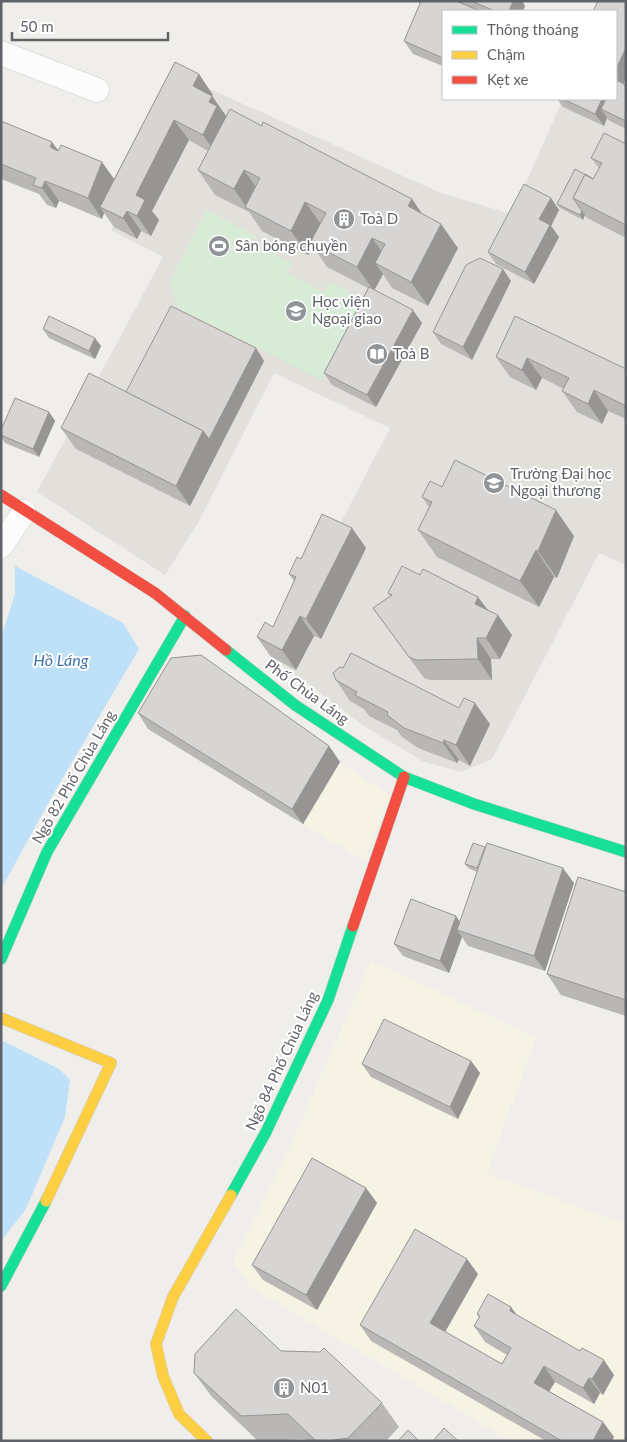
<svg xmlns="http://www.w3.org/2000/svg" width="627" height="1442" font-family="Lato,sans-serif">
	<rect width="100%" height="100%" fill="#efeeea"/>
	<g fill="#f7f3e4">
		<polygon points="182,674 340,762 391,796 364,861 148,729"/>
		<polygon points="371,961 536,1037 487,1173 626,1224 626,1441 511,1441 250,1287 233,1261 295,1136"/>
	</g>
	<polygon fill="#e2e0da" points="626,1 626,565 599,553 492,759 461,772 424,762 367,728 271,657 390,428 274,373 198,523 165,575 37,492 163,257 111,230 188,79 441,193 512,214 563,99 616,99 616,11"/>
	<polygon fill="#d8ebd6" points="206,210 256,236 252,242 292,263 287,273 324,292 329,282 363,299 321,380 180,309 175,302 171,279"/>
	<g fill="#bfe0f9">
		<polygon points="15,566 123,623 139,649 51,798 1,889 1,638 15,594"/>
		<polygon points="1,1040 59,1069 70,1080 65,1117 26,1209 1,1241"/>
	</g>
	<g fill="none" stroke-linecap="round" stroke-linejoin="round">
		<g stroke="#cbcccc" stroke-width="25">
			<g id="street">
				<polyline points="1,53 97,90"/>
				<polyline points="1,546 24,512"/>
			</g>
		</g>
		<g stroke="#cacacb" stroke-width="12">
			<g id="fast">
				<polyline points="226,650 295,705 404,777 474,804 626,852"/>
				<polyline points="1,959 47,852 185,616"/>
				<polyline points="231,1195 266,1132 328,1000 353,926"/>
				<polyline points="1,1286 46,1201"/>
			</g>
		</g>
		<g stroke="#cacacb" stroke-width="12">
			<g id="slow">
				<polyline points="1,1018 111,1063 46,1201"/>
				<polyline points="207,1441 179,1414 163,1376 156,1344 173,1297 231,1195"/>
			</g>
		</g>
		<g stroke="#cacacb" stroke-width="12">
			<g id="jam">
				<polyline points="1,495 155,593 226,650"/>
				<polyline points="353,926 404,777"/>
			</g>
		</g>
		<use href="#street" stroke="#fdfcfc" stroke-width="24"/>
		<use href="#fast" stroke="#16e098" stroke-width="11"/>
		<use href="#slow" stroke="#ffcf43" stroke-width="11"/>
		<use href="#jam" stroke="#f24e42" stroke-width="11"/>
	</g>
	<g fill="#b8b7b5">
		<polygon points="421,1 522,1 525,6 523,11 443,11 443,66 413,54 404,41"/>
		<polygon points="175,62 213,95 212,96 226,116 262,126 412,199 422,214 458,248 428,306 392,288 383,274 374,290 422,323 376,407 332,385 324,373 368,288 327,267 313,246 308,255 262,231 249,212 215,195 198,170 208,151 189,140 152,211 159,220 151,236 141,231 137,239 114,227 104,213 102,219 59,201 56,208 47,205 39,194 1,179 1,121 114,179"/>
		<polygon points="623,84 626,85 626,129 610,121 607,118 604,126 563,107 557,99 616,99"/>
		<polygon points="626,144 626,238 587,218 585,215 583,220 560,208 557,204 593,179 599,168 591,158"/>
		<polygon points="551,198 559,210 551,226 559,237 534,284 496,264 488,252"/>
		<polygon points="511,281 472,360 441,344 433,332"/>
		<polygon points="515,316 626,369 626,419 608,411 602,424 577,412 562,391 564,389 542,378 536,390 510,377 496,357"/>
		<polygon points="43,329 101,346 95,359 49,338"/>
		<polygon points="256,348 264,361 190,506 76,449 61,428 126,392"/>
		<polygon points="49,412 55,421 39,457 5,443 1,437 1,430"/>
		<polygon points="442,487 574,536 557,578 554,577 539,607 437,557 418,530 429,507 422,497"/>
		<polygon points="352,528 366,548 321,639 314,636 296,670 271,657 257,637 273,627 294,581 289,574 301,559"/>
		<polygon points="420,575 478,597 488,610 512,635 500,659 491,659 492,680 430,680 424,678 373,608 390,596 388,593"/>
		<polygon points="336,680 490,724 470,766 459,760 457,763 418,748 401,736 397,730 369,716 364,709 350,701"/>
		<polygon points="138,713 329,746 340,762 303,824 148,729"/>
		<polygon points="465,864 574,883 545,971 468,946 462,937 449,973 403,956 394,944 460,922 477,872 468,868"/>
		<polygon points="626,892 626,1016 561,995 547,974"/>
		<polygon points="471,1061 480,1073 458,1119 371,1077 362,1064"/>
		<polygon points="366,1188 377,1203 317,1310 263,1280 252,1265"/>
		<polygon points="478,1274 445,1332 502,1364 507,1355 485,1342 474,1326 479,1317 477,1314 511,1307 517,1315 614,1375 603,1395 600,1393 594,1404 555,1382 549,1391 603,1422 614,1437 612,1441 546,1441 371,1341 360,1325"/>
		<polygon points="281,1351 382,1403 399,1427 386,1441 307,1441 305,1439 258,1441 212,1397 194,1373"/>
	</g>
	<g fill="#969594">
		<polygon points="513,1 522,1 525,6 523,11 509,11"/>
		<polygon points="626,48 626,78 610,113 601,109 607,118 604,126 595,114 602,99 616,99 616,69"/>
		<polygon points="199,74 213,95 212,96 226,116 217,155 203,135 193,86"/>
		<polygon points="174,120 189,140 152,211 159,220 151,236 137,216 136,195"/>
		<polygon points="52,142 67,162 50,147"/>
		<polygon points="102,162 117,183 100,207 104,213 102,219 88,198"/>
		<polygon points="244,170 261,194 247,208 234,189"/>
		<polygon points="45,181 59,201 56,208 42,188"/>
		<polygon points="551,198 559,210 551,226 559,237 534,284 525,272 539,219"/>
		<polygon points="412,199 429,224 408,206"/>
		<polygon points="305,202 323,227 310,243 313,246 308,255 291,231"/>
		<polygon points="127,211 141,231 137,239 123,218"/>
		<polygon points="582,211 585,215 583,220 580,215"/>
		<polygon points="441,224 458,248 428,306 411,282"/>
		<polygon points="372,238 389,262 375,263 383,274 374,291 357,267"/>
		<polygon points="503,269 511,281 472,360 463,347"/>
		<polygon points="413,310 422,323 376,407 367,395"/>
		<polygon points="95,338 101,346 95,359 89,351"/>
		<polygon points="256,348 264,361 190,506 176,486 203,431"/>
		<polygon points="527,358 542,378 536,390 522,370"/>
		<polygon points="594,390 608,411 602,424 588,404"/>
		<polygon points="49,412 55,421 39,457 33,449"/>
		<polygon points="556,510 574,536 557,578 538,551"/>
		<polygon points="352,528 366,548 321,639 306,619"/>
		<polygon points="536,550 554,577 539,607 520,581"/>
		<polygon points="478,597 493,617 475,604"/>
		<polygon points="498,615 512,635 500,659 486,638"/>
		<polygon points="300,616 314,636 296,670 282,650"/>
		<polygon points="477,638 491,659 492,680 478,659"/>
		<polygon points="475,703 490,724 470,766 456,745"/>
		<polygon points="444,740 459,760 457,763 443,743"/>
		<polygon points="329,746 340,762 303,824 292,809"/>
		<polygon points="563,868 574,883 545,971 534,956"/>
		<polygon points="456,916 465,929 457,930 462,937 449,973 440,961"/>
		<polygon points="471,1061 480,1073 458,1119 450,1107"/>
		<polygon points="366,1188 377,1203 317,1310 306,1295"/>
		<polygon points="467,1259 478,1274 441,1339 430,1323"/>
		<polygon points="511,1307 522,1323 510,1311"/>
		<polygon points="604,1360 614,1375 603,1395 592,1379"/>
		<polygon points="544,1366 555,1382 545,1398 534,1383"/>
		<polygon points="589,1378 600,1393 594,1404 583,1388"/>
		<polygon points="603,1422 614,1437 612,1441 593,1441"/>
	</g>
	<g fill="#d6d5d3" stroke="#969594">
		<polygon points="421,1 456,1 480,11 443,11 443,58 404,41"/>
		<polygon points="471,1 513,1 509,11 495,11"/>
		<polygon points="598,1 626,1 626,48 616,69 616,11 593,11"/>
		<polygon points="175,62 199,74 193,86 212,96 209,102 217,106 203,135 174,120 136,195 145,200 137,216 127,211 123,218 100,207"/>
		<polygon points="616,80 626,85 626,121 601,109 606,99 616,99"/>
		<polygon points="563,99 602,99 595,114"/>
		<polygon points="230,109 262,126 263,122 412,199 408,206 441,224 411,282 375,263 385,244 372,238 357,267 310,243 326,213 305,202 291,231 245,207 260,178 244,170 234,189 198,170"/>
		<polygon points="1,121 52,142 50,147 58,151 61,145 102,162 88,198 45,181 42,188 33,185 36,178 1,164"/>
		<polygon points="604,133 626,144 626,225 573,198 585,174 593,179 602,163 591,158"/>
		<polygon points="575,169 593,179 585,174 573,198 582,211 580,215 557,204"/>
		<polygon points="524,184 551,198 539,219 550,225 525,272 488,252"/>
		<polygon points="480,258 503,269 463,347 433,332 466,265"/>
		<polygon points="369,287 413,310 367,395 324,373"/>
		<polygon points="171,306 256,348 209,439 203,431 126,392"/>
		<polygon points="49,316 95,338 89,351 43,329"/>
		<polygon points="515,316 626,369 626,406 594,390 588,404 562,391 569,378 527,358 522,370 496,357"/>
		<polygon points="89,373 203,431 176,486 61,428"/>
		<polygon points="15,398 49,412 33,449 1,435 1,430"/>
		<polygon points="455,460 556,510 538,551 536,550 520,581 418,530 432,502 422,497 430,481 442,487"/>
		<polygon points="322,514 352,528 306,619 300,616 282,650 257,637 265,622 273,627 296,577 289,574 297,557 301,559"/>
		<polygon points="402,566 420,575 423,569 478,597 475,604 498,615 486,638 477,638 478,659 416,660 409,657 373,608 392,595 388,593"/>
		<polygon points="351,653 459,708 464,698 475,703 456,745 444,740 443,743 404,728 387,715 388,712 355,695 357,692 336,680 333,673 340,667 343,668"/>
		<polygon points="201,655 329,746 292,809 138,713 171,658"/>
		<polygon points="473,843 485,847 477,868 465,864"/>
		<polygon points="487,843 563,868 534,956 457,930"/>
		<polygon points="578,877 626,892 626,1000 547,974"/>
		<polygon points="411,899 456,916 440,961 394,944"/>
		<polygon points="384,1019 471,1061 450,1107 362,1064"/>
		<polygon points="312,1158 366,1188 306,1295 252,1265"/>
		<polygon points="415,1229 467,1259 430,1323 502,1364 511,1348 474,1326 480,1316 477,1314 488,1294 511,1307 510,1311 580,1351 582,1348 604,1360 592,1379 589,1378 583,1388 544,1366 534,1383 603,1422 593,1441 562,1441 360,1325"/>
		<polygon points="236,1309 281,1351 320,1352 324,1348 382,1403 348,1438 328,1441 316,1441 288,1414 241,1416 194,1373 195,1354"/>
		<polygon points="444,1428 458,1441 433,1441"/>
		<polygon points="408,1430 419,1441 398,1441"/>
	</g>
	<defs>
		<g id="building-disc" transform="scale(1.125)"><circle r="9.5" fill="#919496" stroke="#fff"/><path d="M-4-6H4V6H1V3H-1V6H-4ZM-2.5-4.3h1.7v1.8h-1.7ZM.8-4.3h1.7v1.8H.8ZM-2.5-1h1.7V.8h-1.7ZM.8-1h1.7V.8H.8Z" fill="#fff"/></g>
		<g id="stadium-disc" transform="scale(1.125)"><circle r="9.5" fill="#919496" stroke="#fff"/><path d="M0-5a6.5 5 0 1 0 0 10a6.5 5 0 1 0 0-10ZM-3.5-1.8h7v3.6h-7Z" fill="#fff"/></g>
		<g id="university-disc" transform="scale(1.125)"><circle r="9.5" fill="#919496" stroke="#fff"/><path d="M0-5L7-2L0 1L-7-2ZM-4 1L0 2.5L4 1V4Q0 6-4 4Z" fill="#fff"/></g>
		<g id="library-disc" transform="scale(1.125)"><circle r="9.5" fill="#919496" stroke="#fff"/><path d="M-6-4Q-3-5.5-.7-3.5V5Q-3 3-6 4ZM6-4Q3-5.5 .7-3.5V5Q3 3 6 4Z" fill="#fff"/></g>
	</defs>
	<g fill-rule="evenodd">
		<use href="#building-disc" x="344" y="219"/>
		<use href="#stadium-disc" x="219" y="246"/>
		<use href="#university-disc" x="296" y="311"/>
		<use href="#library-disc" x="377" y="354"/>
		<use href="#university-disc" x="494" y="483"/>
		<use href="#building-disc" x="284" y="1388"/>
	</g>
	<g text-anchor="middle" stroke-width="4" stroke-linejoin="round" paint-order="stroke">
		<g font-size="15" fill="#5f6368" stroke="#fff" text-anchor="start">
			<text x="360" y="224">Toà D</text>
			<text x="235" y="251">Sân bóng chuyền</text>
			<text x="312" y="307">Học viện<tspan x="312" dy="17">Ngoại giao</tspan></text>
			<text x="393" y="359">Toà B</text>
			<text x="510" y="479">Trường Đại học<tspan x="510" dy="17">Ngoại thương</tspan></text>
			<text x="300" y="1393">N01</text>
		</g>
		<g font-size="15" fill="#5f6368" stroke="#fff">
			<text transform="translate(307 692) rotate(36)" y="5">Phố Chùa Láng</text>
			<text transform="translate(74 777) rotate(-60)" y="5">Ngõ 82 Phố Chùa Láng</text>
			<text transform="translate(282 1061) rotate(-65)" y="5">Ngõ 84 Phố Chùa Láng</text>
		</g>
		<g font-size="16" font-style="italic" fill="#4174aa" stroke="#fff">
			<text x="61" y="666">Hồ Láng</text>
		</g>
	</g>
	<rect width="627" height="1442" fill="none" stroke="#5f6368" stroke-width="5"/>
	<rect x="442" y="10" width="175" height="90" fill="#ffffff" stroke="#bfc1c3"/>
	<rect x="452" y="26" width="25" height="8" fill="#16e098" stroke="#bfc1c3"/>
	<text x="487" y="35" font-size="15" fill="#5f6368">Thông thoáng</text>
	<rect x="452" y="51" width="25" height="8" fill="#ffcf43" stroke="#bfc1c3"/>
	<text x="487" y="60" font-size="15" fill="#5f6368">Chậm</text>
	<rect x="452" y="76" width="25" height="8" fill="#f24e42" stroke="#bfc1c3"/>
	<text x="487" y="85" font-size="15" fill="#5f6368">Kẹt xe</text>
	<path d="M12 32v8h156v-8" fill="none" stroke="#5f6368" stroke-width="2.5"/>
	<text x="20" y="32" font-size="15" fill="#5f6368" stroke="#ffffff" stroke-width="4" paint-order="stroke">50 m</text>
</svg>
